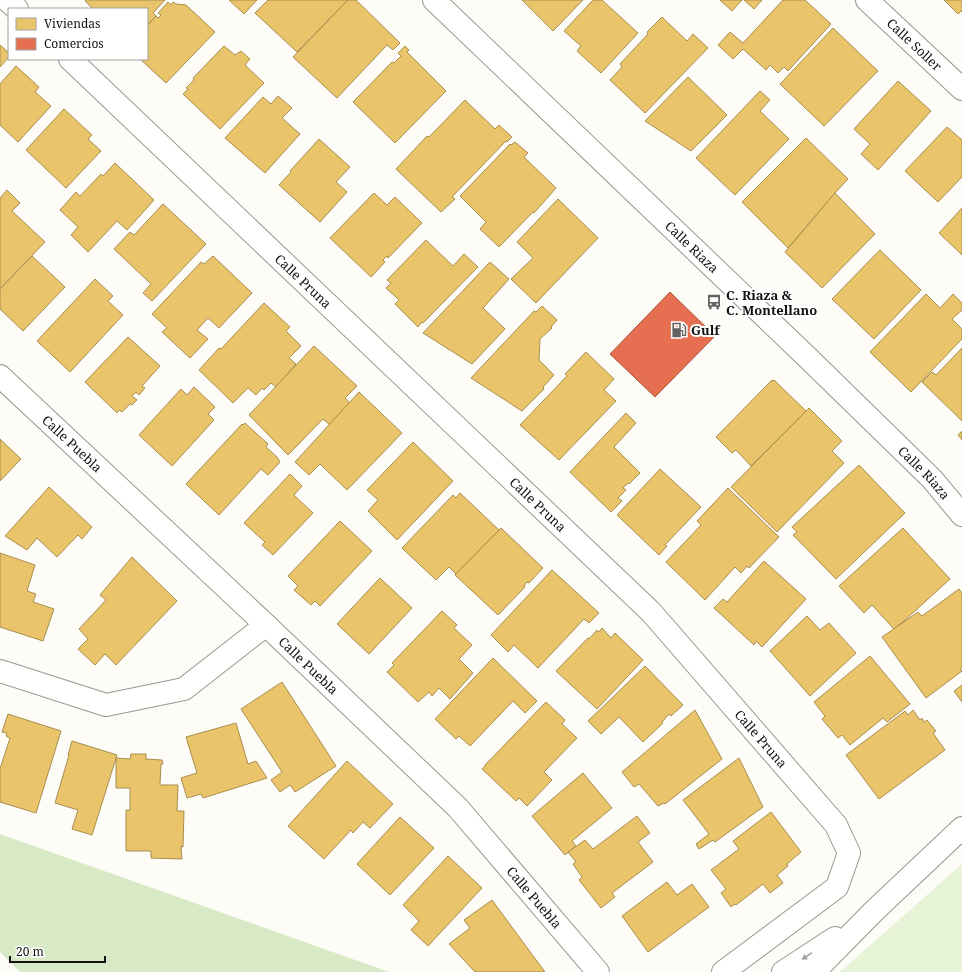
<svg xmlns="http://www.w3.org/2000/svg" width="962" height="972" font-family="'Noto Serif',serif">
	<rect width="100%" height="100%" fill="#fdfcf7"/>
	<polygon fill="#e7f3d7" points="962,864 962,972 840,972 841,971"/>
	<polygon fill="#d8eac5" points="0,834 389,972 20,972 0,952"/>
	<g fill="#e9c46a" stroke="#a88e4f">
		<polygon points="86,0 165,0 153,13 156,16 147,26 147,9 93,9 85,1"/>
		<polygon points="229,0 257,0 244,14"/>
		<polygon points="268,0 348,0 297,52 255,13"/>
		<polygon points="348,0 356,0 400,43 393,50 387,45 337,98 293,57"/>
		<polygon points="522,0 583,0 553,31"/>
		<polygon points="593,0 602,0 638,33 601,73 577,51 581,46 564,31"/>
		<polygon points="720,0 742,0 732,11"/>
		<polygon points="744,0 762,0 754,9"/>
		<polygon points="783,0 805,0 831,24 788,71 784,67 778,73 770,65 766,70 743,49 733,59 718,45 730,32 743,43"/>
		<polygon points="944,0 962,0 962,12 961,11 958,14"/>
		<polygon points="168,2 171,5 173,2 176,4 186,5 215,32 166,83 140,59 147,59 147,26 156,16 158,18 161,15 158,13"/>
		<polygon points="662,17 687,41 693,34 708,48 645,113 610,80 622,67 620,64 648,34 647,32"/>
		<polygon points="833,28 878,71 824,126 780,84"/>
		<polygon points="0,45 9,53 9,57 0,67"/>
		<polygon points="224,46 235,55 241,51 250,59 245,65 264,83 220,129 183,94 188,89 186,88 194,80 193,78"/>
		<polygon points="405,46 409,50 407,52 446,91 395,143 353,102 392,62 394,63 401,56 398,53"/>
		<polygon points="16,66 39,87 35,92 51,106 18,142 0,125 0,84"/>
		<polygon points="688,77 727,115 691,151 645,121"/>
		<polygon points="898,81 931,111 878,170 861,154 870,144 854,129"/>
		<polygon points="760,91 770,100 760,111 789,139 735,195 696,158"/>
		<polygon points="278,96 292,108 282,118 300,134 265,173 225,138 263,97 271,104"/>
		<polygon points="465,100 495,129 499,125 512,137 507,142 506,141 452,197 455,199 441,212 396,169 427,136 429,137"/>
		<polygon points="64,109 92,135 88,139 101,151 66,188 26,150"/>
		<polygon points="947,127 962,140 962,177 938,202 905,171"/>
		<polygon points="806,138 848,179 835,193 788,248 742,202"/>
		<polygon points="319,139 350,167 336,182 347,192 320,222 279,185 291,172 290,171"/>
		<polygon points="515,142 528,153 524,157 556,188 534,213 533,212 499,247 480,229 486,222 460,196 510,144 511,145"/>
		<polygon points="115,163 154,200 127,230 117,221 88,252 71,235 78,227 60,210 76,192 80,196 101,174 103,176"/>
		<polygon points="7,190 20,203 12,211 45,242 0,289 0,198"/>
		<polygon points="374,193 387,205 395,197 422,223 388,258 387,256 383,260 385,262 371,277 330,238"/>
		<polygon points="835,193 875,234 822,288 785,252"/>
		<polygon points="558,199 598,238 536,303 511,279 533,258 517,242"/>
		<polygon points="163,204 206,244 152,301 143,293 151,284 114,249 130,232 134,235"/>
		<polygon points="962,208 962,255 939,233"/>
		<polygon points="426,240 453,266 464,254 478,267 423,323 422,322 418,327 395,304 399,300 386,288 391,283 387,280"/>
		<polygon points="880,250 921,290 874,339 832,299"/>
		<polygon points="32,256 65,287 23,331 0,309 0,289"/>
		<polygon points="213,256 252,293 219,328 208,318 197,330 208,339 190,358 162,332 167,328 152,314 201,262 204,264"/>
		<polygon points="490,262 509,279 483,308 505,329 472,364 423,333"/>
		<polygon points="95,279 113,296 108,301 123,315 70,372 37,341"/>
		<polygon points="926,294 940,308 953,294 962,303 962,310 952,319 962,329 962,339 911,392 870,352"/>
		<polygon points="264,303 290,327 286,331 301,346 289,358 296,364 276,387 271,383 264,390 262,388 256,395 248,388 233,403 199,370 219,348 221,349"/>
		<polygon points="542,306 557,320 551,327 552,328 540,339 539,360 554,375 543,387 544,389 522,411 471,378 534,311 536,312"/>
		<polygon points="128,337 160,366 142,386 145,388 139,395 136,392 132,396 137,400 132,405 130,404 122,412 119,410 117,413 85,382"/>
		<polygon points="314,346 357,386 345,398 350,403 330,425 323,419 288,455 249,415"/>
		<polygon points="962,348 962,421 922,382 932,372 936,375"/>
		<polygon points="586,352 614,379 604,390 616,401 559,460 520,425 567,376 565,374"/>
		<polygon points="772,380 773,381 774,380 806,411 751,466 736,450 732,453 716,437"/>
		<polygon points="194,387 215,407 208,414 214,420 172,466 139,435 181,389 187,395"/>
		<polygon points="359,392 402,433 347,490 320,464 309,475 295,462"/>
		<polygon points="809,408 842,441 832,451 844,463 777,532 731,487"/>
		<polygon points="626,413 636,423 614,447 640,473 629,484 628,483 623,488 626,490 618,498 622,501 611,512 570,472"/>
		<polygon points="245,423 268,444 266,447 277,457 280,462 268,475 261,469 219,515 186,484 242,424 243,425"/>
		<polygon points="962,431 962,440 958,435"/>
		<polygon points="0,439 21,459 0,481"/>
		<polygon points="413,442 453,481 397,540 368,511 378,500 367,490"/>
		<polygon points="859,465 905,513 836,579 793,535 797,532 792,527"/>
		<polygon points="660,469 701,507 665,545 667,546 659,555 617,515"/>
		<polygon points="290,474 302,486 294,495 313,513 273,555 262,545 265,542 244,523"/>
		<polygon points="49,487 92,527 82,539 78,535 57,557 37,538 27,550 5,536"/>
		<polygon points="728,488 779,537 749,568 747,566 741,573 735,567 705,600 666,562 701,525 697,521"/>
		<polygon points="460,493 499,530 456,574 449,567 436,580 402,548 453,495 456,498"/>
		<polygon points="340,521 372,551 320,606 315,601 311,605 294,590 298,586 288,576"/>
		<polygon points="501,528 543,568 529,583 527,582 524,586 525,587 498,615 455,575"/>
		<polygon points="903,528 950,579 904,621 894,629 872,605 864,613 839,586"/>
		<polygon points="0,553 35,565 27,591 36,594 33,602 54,609 43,641 0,627"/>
		<polygon points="132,557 177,601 116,665 105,654 95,665 78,649 88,639 79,629 106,600 100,595"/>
		<polygon points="764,561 806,599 762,647 756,641 754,645 714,608 723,599 727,602"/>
		<polygon points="552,570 599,613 589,623 584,619 538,668 514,645 508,652 491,635"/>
		<polygon points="380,578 412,608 369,654 337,624"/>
		<polygon points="959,589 962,593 962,667 960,669 962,671 926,698 882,637 918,612 922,616"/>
		<polygon points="442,611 457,625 454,628 472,645 459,659 473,673 450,699 439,688 432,696 429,692 418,702 387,672 394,665 392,663"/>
		<polygon points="807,616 820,630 829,623 856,653 810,696 770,651"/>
		<polygon points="602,628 611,638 615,633 643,660 597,709 556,671 588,638 589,639 597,630 599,632"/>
		<polygon points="870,656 910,704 887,722 883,718 850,745 842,735 838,738 822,719 825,716 814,702"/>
		<polygon points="493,658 537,701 525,713 513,701 470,746 459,736 456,739 435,719"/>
		<polygon points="645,666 683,705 671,716 669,714 662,722 663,723 643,742 619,717 601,734 588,721"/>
		<polygon points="282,682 336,766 295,792 290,785 280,792 271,780 282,772 241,709"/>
		<polygon points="962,685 962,702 954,691"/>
		<polygon points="546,702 565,720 562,724 577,738 544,772 552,780 527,806 519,798 516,801 482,769 485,766 485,765"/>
		<polygon points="695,710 722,759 665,804 664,803 658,806 639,784 634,787 622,772"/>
		<polygon points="913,710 920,720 922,718 924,722 927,720 936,731 933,733 945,750 879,799 846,755 905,711 908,715"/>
		<polygon points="8,714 61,731 36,813 0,802 0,769 10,738 6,736 7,733 2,732"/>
		<polygon points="236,723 248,764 256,761 267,778 203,798 201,794 187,798 181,778 197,773 186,737"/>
		<polygon points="72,741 117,755 92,835 72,829 78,810 55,803 69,755 68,755"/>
		<polygon points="131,754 146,754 146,759 162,760 163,764 161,764 160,785 178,785 177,811 184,811 183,847 181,846 182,859 151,858 151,851 126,851 126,810 130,810 130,788 116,788 116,758 130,759"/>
		<polygon points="739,758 763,807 715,842 713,840 699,849 696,844 709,834 683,800"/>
		<polygon points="347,761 393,804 370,828 363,822 353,833 351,830 324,859 288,826"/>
		<polygon points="583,773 612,808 572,841 576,846 565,855 532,816"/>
		<polygon points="771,812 801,852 787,864 788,866 777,875 783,883 770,893 763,884 736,905 735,904 731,907 721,893 726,889 711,870 739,849 733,841"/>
		<polygon points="637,816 650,833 638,842 653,862 612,893 615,897 601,908 579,880 582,877 573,864 576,862 568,852 585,840 593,849"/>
		<polygon points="400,817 434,848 390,895 357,864"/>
		<polygon points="448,856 482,888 428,946 411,930 419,921 403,905"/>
		<polygon points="667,882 677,895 692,884 709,907 648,952 622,916"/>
		<polygon points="492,900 545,972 475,972 449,944 470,928 464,920"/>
	</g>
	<polygon fill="#e76f51" stroke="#a7533e" points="670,292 715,336 655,397 610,354"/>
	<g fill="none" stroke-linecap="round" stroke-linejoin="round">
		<g stroke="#979795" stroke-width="24">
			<g id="street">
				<polyline points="7,0 17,9"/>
				<path id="s1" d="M434,0L807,357L932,479L962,515"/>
				<path id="s2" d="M867,0L962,89"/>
				<path id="s3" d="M70,59L651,612L836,825L849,853L837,887L723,972"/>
				<path id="s4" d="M0,376L266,625L458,808L598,972"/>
				<polyline points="0,671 106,705 184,689 266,625"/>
				<polyline points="783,972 835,938"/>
				<polyline points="814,972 874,911 962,828"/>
			</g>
		</g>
		<use href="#street" stroke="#fffffe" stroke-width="22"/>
	</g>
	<defs><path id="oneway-solid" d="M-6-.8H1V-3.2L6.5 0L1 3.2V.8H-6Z"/></defs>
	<use fill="#a0a09f" href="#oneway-solid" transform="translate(807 956) rotate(146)"/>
	<defs>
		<g id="bus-bare" transform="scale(1.2)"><path d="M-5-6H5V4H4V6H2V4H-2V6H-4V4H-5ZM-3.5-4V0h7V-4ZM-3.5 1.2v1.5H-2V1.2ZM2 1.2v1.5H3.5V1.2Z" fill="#646362" stroke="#fff" stroke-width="2.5" paint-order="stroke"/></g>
		<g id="fuel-bare" transform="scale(1.2)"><path d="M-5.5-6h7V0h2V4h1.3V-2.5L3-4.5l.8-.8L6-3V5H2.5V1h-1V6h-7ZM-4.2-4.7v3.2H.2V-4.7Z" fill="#646362" stroke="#fff" stroke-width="2.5" paint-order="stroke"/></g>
	</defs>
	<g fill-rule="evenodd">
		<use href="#bus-bare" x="714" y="302"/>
		<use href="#fuel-bare" x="679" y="330"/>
	</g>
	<g text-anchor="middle" stroke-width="4" stroke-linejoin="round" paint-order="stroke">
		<g font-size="13" fill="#111" stroke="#fff">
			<text dy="5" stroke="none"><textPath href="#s2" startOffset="65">Calle Soller</textPath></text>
			<text dy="5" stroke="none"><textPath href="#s1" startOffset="357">Calle Riaza</textPath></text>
			<text dy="5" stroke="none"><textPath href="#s3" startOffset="322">Calle Pruna</textPath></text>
			<text dy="5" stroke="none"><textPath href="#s4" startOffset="99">Calle Puebla</textPath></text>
			<text dy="5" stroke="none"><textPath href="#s1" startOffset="681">Calle Riaza</textPath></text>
			<text dy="5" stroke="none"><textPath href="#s3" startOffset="646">Calle Pruna</textPath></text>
			<text dy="5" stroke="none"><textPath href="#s4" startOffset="423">Calle Puebla</textPath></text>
			<text dy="5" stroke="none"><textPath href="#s3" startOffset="970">Calle Pruna</textPath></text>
			<text dy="5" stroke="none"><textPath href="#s4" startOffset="747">Calle Puebla</textPath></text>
		</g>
		<g font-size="13" font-weight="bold" fill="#111" stroke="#fff" text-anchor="start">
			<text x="726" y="300">C. Riaza &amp;<tspan x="726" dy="15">C. Montellano</tspan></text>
			<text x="691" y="335">Gulf</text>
		</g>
	</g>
	<rect x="8" y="8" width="140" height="52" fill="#ffffff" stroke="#a0a0a0"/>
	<rect x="16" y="18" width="20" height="12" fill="#e9c46a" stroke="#a0a0a0"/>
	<text x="44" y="28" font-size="12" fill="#111111">Viviendas</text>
	<rect x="16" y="38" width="20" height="12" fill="#e76f51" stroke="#a0a0a0"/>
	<text x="44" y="48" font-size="12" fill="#111111">Comercios</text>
	<path d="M10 956v6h95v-6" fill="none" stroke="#111111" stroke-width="2"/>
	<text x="16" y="956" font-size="12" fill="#111111" stroke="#ffffff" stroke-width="3" paint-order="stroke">20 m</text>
</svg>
